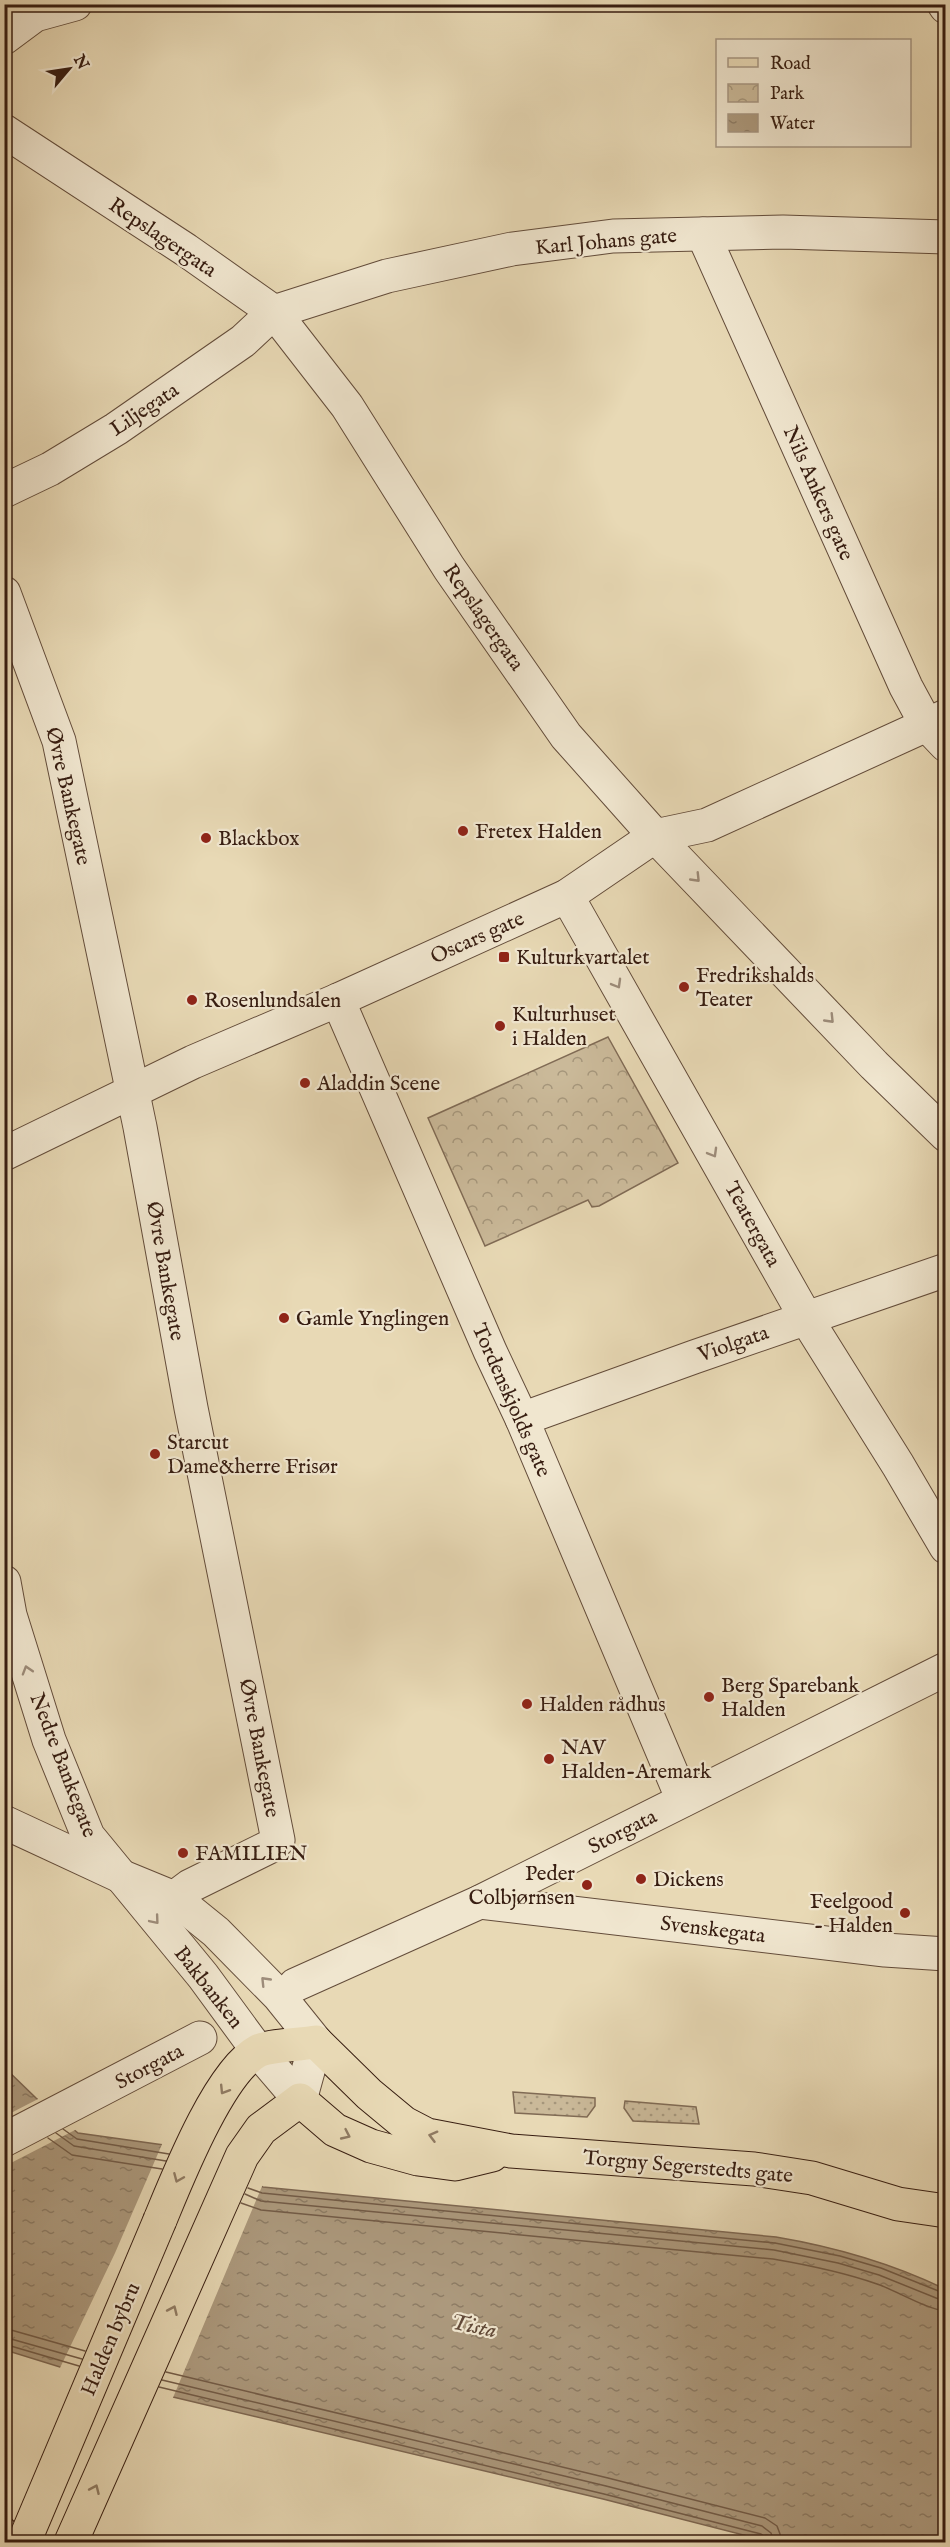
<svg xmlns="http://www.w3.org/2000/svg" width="950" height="2547" font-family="'IM FELL English',serif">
	<defs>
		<pattern id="grass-dots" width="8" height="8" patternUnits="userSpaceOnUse" patternTransform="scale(1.5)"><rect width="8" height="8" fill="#cab999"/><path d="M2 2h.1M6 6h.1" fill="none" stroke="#a5967b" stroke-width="1.8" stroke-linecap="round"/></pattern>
		<pattern id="park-crowns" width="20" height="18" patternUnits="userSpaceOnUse" patternTransform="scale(1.5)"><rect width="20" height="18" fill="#cab999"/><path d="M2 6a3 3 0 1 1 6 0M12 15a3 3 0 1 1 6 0" fill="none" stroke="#a5967b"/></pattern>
		<pattern id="water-ripples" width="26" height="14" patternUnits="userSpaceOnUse" patternTransform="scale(1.5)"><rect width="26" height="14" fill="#ac997d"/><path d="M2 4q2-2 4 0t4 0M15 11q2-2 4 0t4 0" fill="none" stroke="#8d7c65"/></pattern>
	</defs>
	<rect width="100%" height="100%" fill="#e8d9b5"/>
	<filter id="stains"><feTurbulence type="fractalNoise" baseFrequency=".00333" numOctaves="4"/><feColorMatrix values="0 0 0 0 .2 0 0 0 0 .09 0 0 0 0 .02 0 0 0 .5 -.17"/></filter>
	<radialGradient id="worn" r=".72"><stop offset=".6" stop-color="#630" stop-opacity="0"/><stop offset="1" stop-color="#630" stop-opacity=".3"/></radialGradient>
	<g fill="url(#grass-dots)" stroke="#806b55" stroke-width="1.5">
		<polygon points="513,2092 595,2098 595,2106 587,2117 515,2113"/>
		<polygon points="625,2101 696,2107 699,2124 633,2121 624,2108"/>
	</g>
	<polygon fill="url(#park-crowns)" stroke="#806b55" stroke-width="1.5" points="608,1037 678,1163 599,1206 592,1207 588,1200 485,1246 428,1118"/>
	<path fill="url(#water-ripples)" stroke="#7d6752" stroke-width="1.5" d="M4,2067L36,2098L78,2133L164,2145L263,2187L776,2237C835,2247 891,2263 945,2289V2542H771L603,2499L173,2397L60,2367L5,2350Z"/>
	<g fill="#e8d9b5">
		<polygon points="40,2098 77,2129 5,2166 5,2116"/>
		<polygon points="163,2142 263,2184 172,2400 59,2370 115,2253"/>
	</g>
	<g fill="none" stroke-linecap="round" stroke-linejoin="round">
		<g stroke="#725b47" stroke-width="1.5">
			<polyline points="63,2129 77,2139 169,2154"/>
			<polyline points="56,2133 74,2146 166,2161"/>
			<polyline points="48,2138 72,2155 162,2169"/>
			<polyline points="248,2188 262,2193 775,2243 840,2256 881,2268 946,2294"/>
			<polyline points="245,2194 261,2201 774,2250 838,2263 879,2275 946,2302"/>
			<path d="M241,2203L261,2210L773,2259C808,2265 843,2272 877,2284C895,2290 928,2310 946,2311"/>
			<polyline points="4,2328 85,2351"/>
			<polyline points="4,2337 82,2359"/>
			<polyline points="4,2344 79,2366"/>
			<polyline points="166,2372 608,2478 765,2518 777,2526 783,2542"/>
			<polyline points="162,2380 606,2486 762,2526 771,2533 774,2542"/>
			<polyline points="159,2387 604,2494 761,2534 765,2537 766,2542"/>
		</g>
		<g stroke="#634c3a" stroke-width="35">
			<g id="minor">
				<polyline points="944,4 946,7"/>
				<polyline points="4,38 35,15 75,4"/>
				<polyline points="4,131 186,250 274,312 347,406 449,568 566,736 655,836 874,1065 946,1135"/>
				<polyline points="703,234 906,687 926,724 946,745"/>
				<polyline points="4,491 50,469 116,429 243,341 274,312 387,276 512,249 613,236 783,232 946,237"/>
				<polyline points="4,593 59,741 140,1127 191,1408 278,1840 269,1847 190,1886 174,1898"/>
				<polyline points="567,896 806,1318 898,1465 946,1547"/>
				<polyline points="338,1000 490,1351 522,1419 683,1800"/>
				<polyline points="4,1154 193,1062 338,1000 567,896 655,836 707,825 946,716"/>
				<polyline points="522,1419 694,1357 946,1270"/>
				<polyline points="4,1582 10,1615 49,1740 88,1836 203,1976 258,2051 300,2100"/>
				<polyline points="4,1822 118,1875 174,1898 216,1932 279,1996 316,2042 300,2100"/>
				<polyline points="480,1902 885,1950 946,1954"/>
				<polyline points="295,1985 480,1902 946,1669"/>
				<polyline points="4,2140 200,2038"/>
			</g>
		</g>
		<g stroke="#371d11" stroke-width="35">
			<g id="major">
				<path d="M160,2220C177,2179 219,2072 258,2051C268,2046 303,2044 316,2042L369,2094L404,2123L427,2135L511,2151L754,2169L812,2178L898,2204L946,2211"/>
				<polyline points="71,2542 242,2156 261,2129 300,2100 335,2130 371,2146 418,2159 455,2164 492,2155"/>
			</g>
		</g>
		<use href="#minor" stroke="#f0e6cf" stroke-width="33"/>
		<use href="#major" stroke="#e8d9b5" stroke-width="33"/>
		<g stroke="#371d11" stroke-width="7">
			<polyline id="rail" points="4,2516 32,2542"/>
		</g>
		<use href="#rail" stroke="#f0e6cf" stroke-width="4.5" stroke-dasharray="14" stroke-linecap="butt"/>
		<g stroke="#371d11" stroke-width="35" stroke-linecap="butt">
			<polyline id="major-bridge" points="24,2542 160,2220"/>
		</g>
		<use href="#major-bridge" stroke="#e8d9b5" stroke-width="33"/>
	</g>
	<defs><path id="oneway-chevron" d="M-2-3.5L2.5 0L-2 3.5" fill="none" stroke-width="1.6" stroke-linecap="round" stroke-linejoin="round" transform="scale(1.5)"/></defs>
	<g stroke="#9d8c7a">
		<use href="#oneway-chevron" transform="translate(696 878) rotate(46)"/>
		<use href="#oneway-chevron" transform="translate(617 984) rotate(60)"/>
		<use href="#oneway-chevron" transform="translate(830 1019) rotate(46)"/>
		<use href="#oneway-chevron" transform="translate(713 1153) rotate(60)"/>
		<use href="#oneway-chevron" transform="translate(27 1670) rotate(-107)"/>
		<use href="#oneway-chevron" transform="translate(155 1920) rotate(50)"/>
		<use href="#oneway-chevron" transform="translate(265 1981) rotate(-134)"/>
	</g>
	<g stroke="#907b63">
		<use href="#oneway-chevron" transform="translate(224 2090) rotate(122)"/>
		<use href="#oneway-chevron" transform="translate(346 2135) rotate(25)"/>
		<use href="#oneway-chevron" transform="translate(433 2136) rotate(-165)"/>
		<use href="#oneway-chevron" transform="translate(178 2178) rotate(113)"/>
		<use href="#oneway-chevron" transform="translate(173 2310) rotate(-66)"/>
		<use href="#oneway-chevron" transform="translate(95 2489) rotate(-66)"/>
	</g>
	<g fill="#8f2418" stroke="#f0e6cf" stroke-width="2">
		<circle cx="463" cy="831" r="6"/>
		<circle cx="206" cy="838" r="6"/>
		<rect x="498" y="951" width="12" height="12" rx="3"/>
		<circle cx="684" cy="987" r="6"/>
		<circle cx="192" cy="1000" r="6"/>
		<circle cx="500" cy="1026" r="6"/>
		<circle cx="305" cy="1083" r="6"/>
		<circle cx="284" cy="1318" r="6"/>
		<circle cx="155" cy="1454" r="6"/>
		<circle cx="709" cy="1697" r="6"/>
		<circle cx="527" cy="1704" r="6"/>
		<circle cx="549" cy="1759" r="6"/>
		<circle cx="183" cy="1853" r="6"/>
		<circle cx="641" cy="1879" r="6"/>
		<circle cx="587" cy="1885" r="6"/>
		<circle cx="905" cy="1913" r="6"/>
	</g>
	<g text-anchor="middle" stroke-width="4.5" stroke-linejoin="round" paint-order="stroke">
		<g font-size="21" fill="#371d11" stroke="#f0e6cf">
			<text transform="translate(163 237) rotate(34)" y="7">Repslagergata</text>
			<text transform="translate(606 241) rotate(-5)" y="7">Karl Johans gate</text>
			<text transform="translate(144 409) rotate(-34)" y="7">Liljegata</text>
			<text transform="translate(819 493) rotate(66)" y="7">Nils Ankers gate</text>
			<text transform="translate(484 617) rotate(55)" y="7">Repslagergata</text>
			<text transform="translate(69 796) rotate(77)" y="7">Øvre Bankegate</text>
			<text transform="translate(477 937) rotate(-24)" y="7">Oscars gate</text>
			<text transform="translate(753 1224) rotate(61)" y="7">Teatergata</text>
			<text transform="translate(166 1271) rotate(80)" y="7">Øvre Bankegate</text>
			<text transform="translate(733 1343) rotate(-19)" y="7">Violgata</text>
			<text transform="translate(512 1400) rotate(66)" y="7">Tordenskjolds gate</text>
			<text transform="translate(260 1748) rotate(79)" y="7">Øvre Bankegate</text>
			<text transform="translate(64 1765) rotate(69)" y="7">Nedre Bankegate</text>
			<text transform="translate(622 1831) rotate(-27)" y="7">Storgata</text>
			<text transform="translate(713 1929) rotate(7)" y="7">Svenskegata</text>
			<text transform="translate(209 1987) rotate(52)" y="7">Bakbanken</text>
			<text transform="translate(149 2066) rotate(-28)" y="7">Storgata</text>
			<text transform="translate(688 2166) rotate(5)" y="7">Torgny Segerstedts gate</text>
			<text transform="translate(110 2339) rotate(-67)" y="7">Halden bybru</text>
		</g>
		<g font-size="21" fill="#371d11" stroke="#f0e6cf" text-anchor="start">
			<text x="475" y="838">Fretex Halden</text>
			<text x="218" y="845">Blackbox</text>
			<text x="516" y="964">Kulturkvartalet</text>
			<text x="696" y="982">Fredrikshalds<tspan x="696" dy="24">Teater</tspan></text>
			<text x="204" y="1007">Rosenlundsalen</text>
			<text x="512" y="1021">Kulturhuset<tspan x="512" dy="24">i Halden</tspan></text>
			<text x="317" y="1090">Aladdin Scene</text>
			<text x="296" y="1325">Gamle Ynglingen</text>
			<text x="167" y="1449">Starcut<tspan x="167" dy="24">Dame&amp;herre Frisør</tspan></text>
			<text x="721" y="1692">Berg Sparebank<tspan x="721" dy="24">Halden</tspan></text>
			<text x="539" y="1711">Halden rådhus</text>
			<text x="561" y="1754">NAV<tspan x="561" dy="24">Halden-Aremark</tspan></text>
			<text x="195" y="1860">FAMILIEN</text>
			<text x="575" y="1880" text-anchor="end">Peder<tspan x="575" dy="24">Colbjørnsen</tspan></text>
			<text x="653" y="1886">Dickens</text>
			<text x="893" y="1908" text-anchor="end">Feelgood<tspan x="893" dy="24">- Halden</tspan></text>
		</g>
		<g font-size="22" font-style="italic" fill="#604837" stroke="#f0e6cf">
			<text transform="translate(474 2325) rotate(12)" y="8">Tista</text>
		</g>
	</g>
	<rect width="950" height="2547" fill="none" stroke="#e8d9b5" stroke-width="24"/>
	<rect x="6" y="6" width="938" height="2535" fill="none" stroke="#371d11" stroke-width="3"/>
	<rect x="12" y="12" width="926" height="2523" fill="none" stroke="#371d11" stroke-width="1.5"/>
	<rect x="716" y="39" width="195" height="108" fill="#f0e6cf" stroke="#a69683" stroke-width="1.5"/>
	<rect x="728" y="58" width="30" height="9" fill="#e8d9b5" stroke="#a69683" stroke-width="1.5"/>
	<text x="770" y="69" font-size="18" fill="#371d11">Road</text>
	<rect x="728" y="84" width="30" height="18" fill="url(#park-crowns)" stroke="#a69683" stroke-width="1.5"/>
	<text x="770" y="99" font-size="18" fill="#371d11">Park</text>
	<rect x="728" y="114" width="30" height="18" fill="url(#water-ripples)" stroke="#a69683" stroke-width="1.5"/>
	<text x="770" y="129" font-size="18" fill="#371d11">Water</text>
	<g transform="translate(69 69) rotate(61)" stroke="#f0e6cf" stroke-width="4.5" paint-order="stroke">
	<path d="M0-4.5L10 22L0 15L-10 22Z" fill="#371d11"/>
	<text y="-9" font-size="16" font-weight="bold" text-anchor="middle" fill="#371d11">N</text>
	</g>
	<rect width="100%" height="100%" filter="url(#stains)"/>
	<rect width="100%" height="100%" fill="url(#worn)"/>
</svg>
